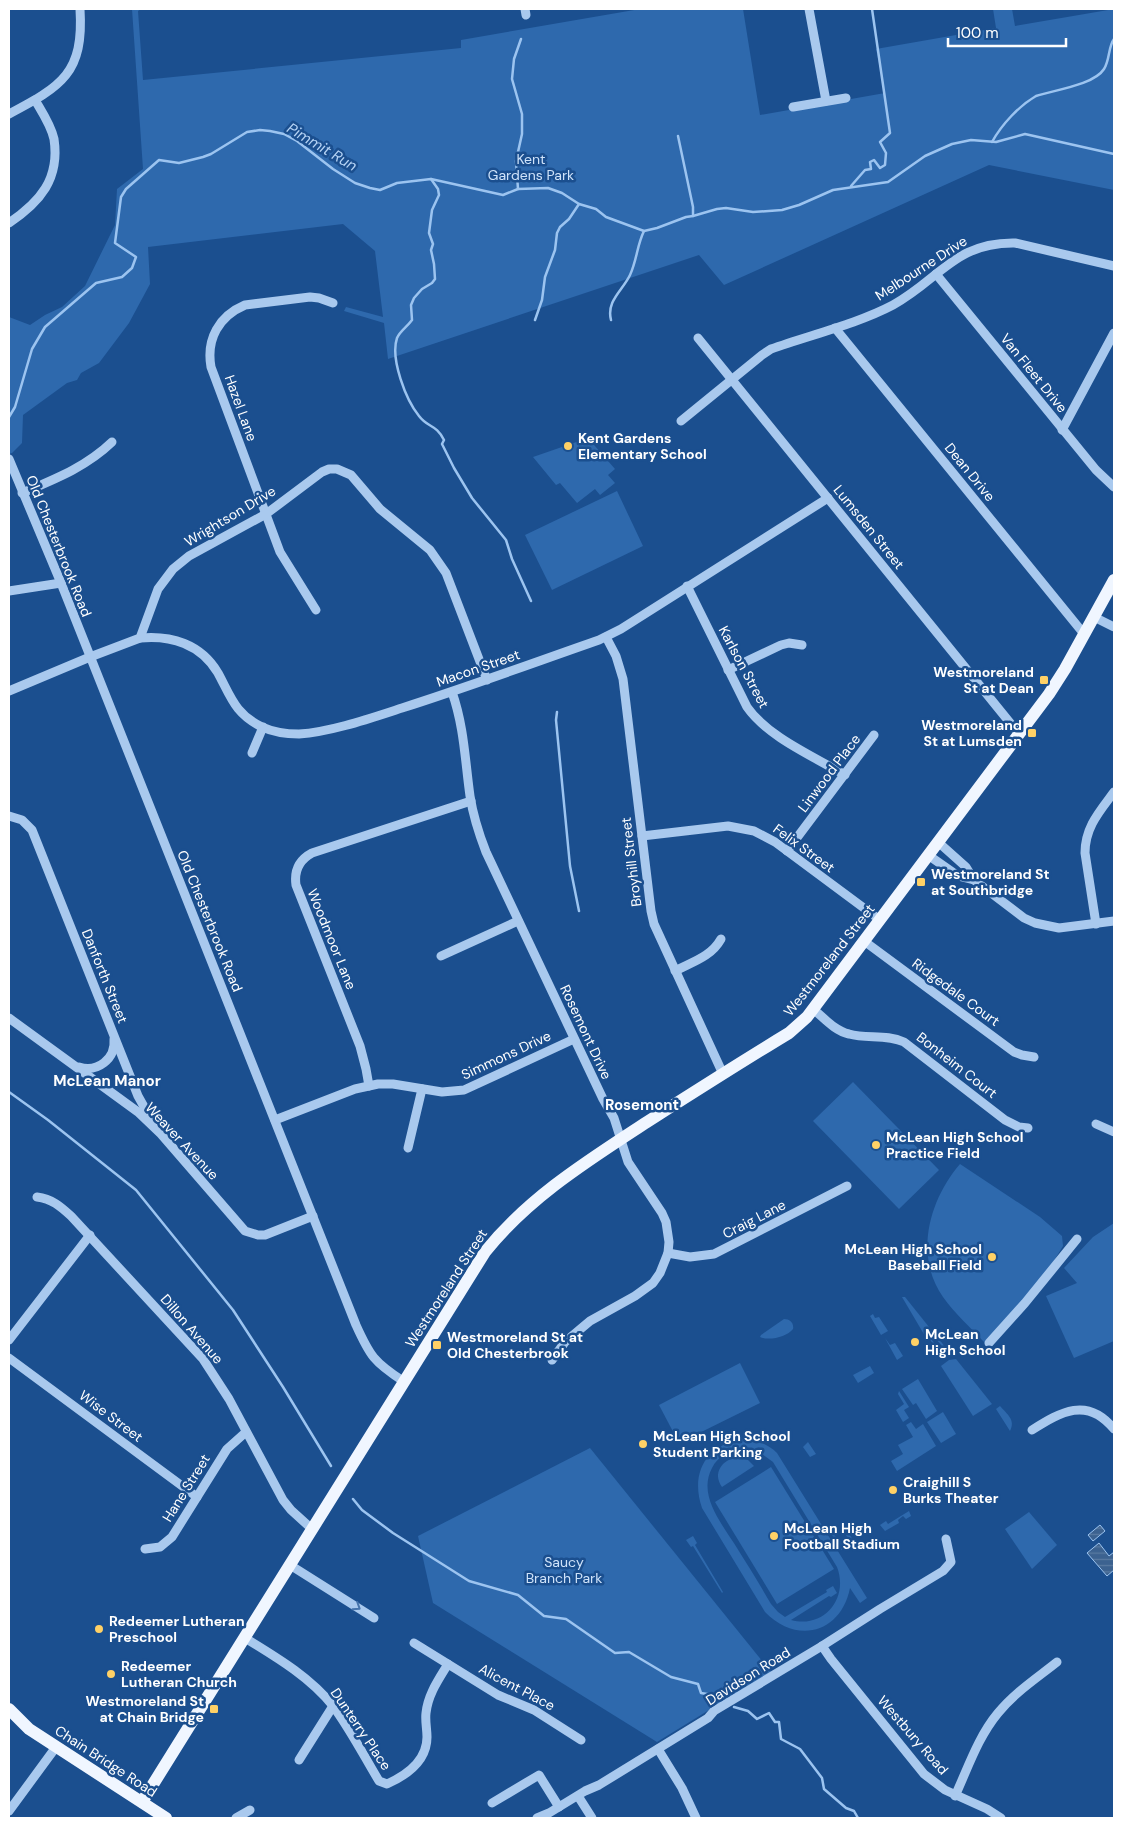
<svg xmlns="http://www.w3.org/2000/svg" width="1123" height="1827" font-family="'DM Sans',sans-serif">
	<defs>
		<pattern id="water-rules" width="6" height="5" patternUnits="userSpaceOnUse" patternTransform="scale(1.25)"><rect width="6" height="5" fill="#3c6290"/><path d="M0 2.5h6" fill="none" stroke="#597aa1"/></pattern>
	</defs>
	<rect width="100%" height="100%" fill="#1b4f8f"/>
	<g fill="#2e69ad" fill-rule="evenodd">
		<polygon points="132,9 141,9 138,11 143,80 461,48 461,40 640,9 743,9 760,115 885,93 876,49 996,28 993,9 1012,9 1015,26 1114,9 1114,190 989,165 724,285 699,255 388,359 384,323 344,311 346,307 383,317 375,251 343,224 148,247 150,284 129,323 99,363 81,373 77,380 67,383 23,415 22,443 12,453 9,454 9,317 30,325 45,315 62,307 85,286 115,225 117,189 143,169"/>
		<polygon points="588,438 615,469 608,475 615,483 600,495 595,489 577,503 560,483 556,485 533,457"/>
		<polygon points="617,491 643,546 552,590 525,535"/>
		<polygon points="853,1082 939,1170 899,1209 813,1121"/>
		<path d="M960,1164L1040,1217L1062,1236L1063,1246L1047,1272L985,1343C971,1328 955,1314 943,1297C914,1256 929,1200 960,1164Z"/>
		<polygon points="1114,1223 1114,1341 1074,1358 1046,1296 1077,1283 1064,1268 1093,1237"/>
		<polygon points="902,1297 905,1297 933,1332 925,1336"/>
		<polygon points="873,1314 875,1318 879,1317 888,1331 881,1335 870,1316"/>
		<path d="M784,1319C790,1319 794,1323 793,1329C787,1337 769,1341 760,1337L761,1335Z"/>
		<polygon points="936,1335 948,1351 947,1355 943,1359 929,1338 931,1338 938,1349 942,1346 933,1336"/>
		<polygon points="885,1338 890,1345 895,1343 903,1356 897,1360"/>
		<polygon points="956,1359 992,1404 973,1416 941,1366 949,1360"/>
		<polygon points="740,1363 760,1403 679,1443 659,1405"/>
		<polygon points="870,1366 874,1373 858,1383 853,1375"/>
		<polygon points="918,1379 937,1411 926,1419 916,1403 913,1405 902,1389"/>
		<polygon points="899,1391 909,1407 904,1410 909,1418 903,1422 896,1410 904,1404 898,1394"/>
		<path d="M1000,1406C1007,1414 1016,1420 1010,1431L996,1409Z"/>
		<polygon points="943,1412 956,1434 941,1443 927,1422"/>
		<polygon points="911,1422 916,1429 923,1424 936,1446 897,1471 891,1461 903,1454 898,1445 913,1437 906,1425"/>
		<path d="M744,1439C757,1440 768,1444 777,1453L867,1598L860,1603L850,1588C841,1633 797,1645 765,1612L702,1508C690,1473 706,1444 744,1439ZM740,1449L758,1451L773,1462L837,1567C849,1598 824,1629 791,1620L829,1596L831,1597L837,1593L833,1586L826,1590L827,1592L785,1617L778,1612L771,1604C760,1585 749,1567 737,1548C723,1525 697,1496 712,1468C718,1456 728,1452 740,1449Z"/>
		<polygon points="808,1442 816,1454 810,1457 803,1447"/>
		<polygon points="590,1448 771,1672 657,1742 433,1603 418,1536"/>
		<path d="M737,1457L748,1460L754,1466L722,1487C712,1473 722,1460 737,1457Z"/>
		<polygon points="771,1467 834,1569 777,1604 715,1502"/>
		<polygon points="909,1511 911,1516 906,1519 903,1516 898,1520 899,1523 885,1531 880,1525 886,1521 888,1524"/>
		<polygon points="1029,1512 1057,1545 1032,1569 1005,1529"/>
		<polygon points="843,1528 846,1529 853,1540 852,1543 841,1550 832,1535 834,1534 839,1542 847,1537"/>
		<polygon points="693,1536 697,1543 695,1545 723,1592 722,1593 693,1546 691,1547 686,1540"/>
	</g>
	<g fill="url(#water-rules)" stroke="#9cc4f0">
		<polygon points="1100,1525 1105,1531 1093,1541 1088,1535"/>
		<polygon points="1099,1543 1109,1556 1114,1552 1114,1570 1107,1576 1087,1553"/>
	</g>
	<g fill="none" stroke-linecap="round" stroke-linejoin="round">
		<g stroke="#9cc4f0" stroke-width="2.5">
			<polyline points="678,136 693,207 693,216"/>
			<path d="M992,142C1002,124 1019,106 1036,96C1054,90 1094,85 1104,69C1110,60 1108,47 1114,39"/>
			<path d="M431,179L438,189L439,195L432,210L429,233L433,244L431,250L434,264L435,279L432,283L422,289L414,298L411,305L412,320C407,327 400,331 397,338C390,359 406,400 419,416C428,428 436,424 444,440L442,444L454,468L472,498L506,540L512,559L531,601"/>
			<polyline points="851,186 865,170 871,169 870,162 874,160 880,168 885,165 886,153 880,142 890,133 872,9"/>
			<polyline points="518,189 516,161 522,134 522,114 512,79 514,59 521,39"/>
			<polyline points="535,320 542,300 545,277 555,250 557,233 560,227 569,219 579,204"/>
			<path d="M611,320C606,301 623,290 630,275C637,260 637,245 644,231"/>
			<polyline points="9,417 15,407 32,349 45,327 96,283 122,277 132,268 136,257 115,243 121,197 126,189 159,160 179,163 203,157 211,154 247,132 260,130 270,131 284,134 297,141 333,169 355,183 370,188 380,190 397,183 431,179 503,195 518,189 548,188 562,193 579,204 596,209 606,217 644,231 657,228 686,217 693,216 717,209 726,208 753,212 782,210 799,205 833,190 888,182 925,156 952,144 971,140 996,142 1025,134 1114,154"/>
			<polyline points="557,712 556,720 570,866 579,911"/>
			<polyline points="9,1092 48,1120 136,1190 233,1310 283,1387 331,1466"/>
			<polyline points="353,1499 362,1510 393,1533 469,1581 518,1595 544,1616 566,1619 615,1653 629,1652 671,1677 698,1684 701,1693 725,1697"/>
			<polyline points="734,1707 748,1711 757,1719 769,1713 775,1722 779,1722 781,1739 800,1749 822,1778 824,1789 846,1808 854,1811 858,1818"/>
		</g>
		<g stroke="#a9c9ee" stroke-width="9">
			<polyline points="525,9 526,15"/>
			<polyline points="809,9 826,101"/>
			<polyline points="793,107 846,98"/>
			<path d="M9,114C62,86 84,73 80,9"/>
			<path d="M9,223C40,202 60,179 54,139C51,125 42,112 35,100"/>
			<polyline points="936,274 1096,470 1114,487"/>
			<polyline points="835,328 1084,634"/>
			<polyline points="698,338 1019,734"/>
			<path d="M681,421L762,355L771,349C810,335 857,324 893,305C940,279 955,242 1015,243L1114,266"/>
			<polyline points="1062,430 1114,333"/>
			<path d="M9,459L61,583L356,1325C370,1356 374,1362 403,1381"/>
			<path d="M22,493C55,479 86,467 112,442"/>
			<path d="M687,586L747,707C768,737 813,756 845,775"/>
			<polyline points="9,591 61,583"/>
			<path d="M316,610L280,552L211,367C206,339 219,316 245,305L310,297L319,298L333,303"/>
			<polyline points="1094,617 1114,627"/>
			<polyline points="606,637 616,656 623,679 651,911 654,924 723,1074"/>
			<path d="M140,638C171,635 201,644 218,673C231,697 235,714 262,727C273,732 287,734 299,734C331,732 371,718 402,708C468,687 533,663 599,640L621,629L828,498"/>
			<polyline points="728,670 781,645 789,643 802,645"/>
			<polyline points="9,691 90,657 140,638 158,589 173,569 189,556 266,514 322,472 329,469 337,469 351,475 380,509 430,550 446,573 487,680"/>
			<path d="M452,692C464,726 465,760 470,796C473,815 479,834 486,852L603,1099L614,1118L628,1162L662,1213L666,1222L669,1242L668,1253L660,1273L653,1283L635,1296L590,1321L565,1342L552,1360"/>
			<polyline points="252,753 263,727"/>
			<polyline points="9,816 22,820 32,830 138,1096 152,1121"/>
			<polyline points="642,836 728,826 754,831 775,842 880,920"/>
			<polyline points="938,842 966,867 974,880"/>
			<polyline points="787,851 874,735"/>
			<polyline points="928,855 958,876 974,880 1024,918 1035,923 1059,928 1114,921"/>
			<path d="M1096,924L1085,853C1085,827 1100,811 1114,792"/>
			<polyline points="864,941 1014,1052 1022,1055 1034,1057"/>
			<polyline points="441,956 518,921"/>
			<path d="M675,971C692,962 711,957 721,939"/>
			<path d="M813,1009C824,1018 835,1031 849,1034C867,1039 886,1034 904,1042L1005,1120L1019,1127L1028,1128"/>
			<polyline points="9,1018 138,1112 161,1134 245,1231 258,1235 265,1235 313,1216"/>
			<path d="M79,1067C97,1073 116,1059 114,1039"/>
			<path d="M369,1086L366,1069L360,1046L296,885C294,871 299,860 312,853L471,801"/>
			<polyline points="275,1120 355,1089 378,1084 393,1084 442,1092 464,1090 574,1039"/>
			<polyline points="1096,1124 1114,1132"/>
			<polyline points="408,1148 422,1089"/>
			<path d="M37,1197C52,1199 60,1206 71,1216L203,1359L229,1399L283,1500L291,1510L312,1529"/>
			<polyline points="668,1253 690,1257 714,1254 847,1186"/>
			<polyline points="9,1340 90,1235"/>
			<polyline points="989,1343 1025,1303 1077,1239"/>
			<polyline points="9,1358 197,1497"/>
			<path d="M1032,1430C1061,1412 1087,1396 1114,1429"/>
			<polyline points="145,1549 160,1547 172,1537 227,1449 246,1432"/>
			<polyline points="290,1565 374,1618"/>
			<path d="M245,1638C276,1657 310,1677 333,1706C350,1729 364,1756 379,1781L387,1784C407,1775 427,1761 427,1737C427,1729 425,1721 426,1713C428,1694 439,1679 448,1664"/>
			<polyline points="414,1643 498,1695 534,1710 581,1740"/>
			<polyline points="822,1646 831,1659 924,1774 945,1790 987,1809 1001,1818"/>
			<polyline points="658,1749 682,1788 696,1818"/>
			<polyline points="299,1760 333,1706"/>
			<polyline points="578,1796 592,1818"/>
			<path d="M955,1796C968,1768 978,1737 998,1713C1014,1693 1037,1678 1057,1662"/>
			<polyline points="492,1803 539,1775 559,1807"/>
			<polyline points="9,1811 56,1747"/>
			<polyline points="236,1818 250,1810"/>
			<polyline points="537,1818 549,1813 585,1791 599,1785 708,1718 714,1711 822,1646 880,1609 943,1571 951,1562 946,1539"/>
		</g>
		<g stroke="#f0f6ff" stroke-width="12">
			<polyline points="9,1709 29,1729 166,1818"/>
			<path d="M142,1802L485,1252C529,1197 589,1160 647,1122C694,1092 741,1062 789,1033L807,1017L1049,694L1065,669L1114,580"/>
		</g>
	</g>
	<defs><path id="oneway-chevron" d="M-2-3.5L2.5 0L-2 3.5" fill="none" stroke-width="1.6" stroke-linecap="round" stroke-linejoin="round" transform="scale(1.25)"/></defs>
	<use stroke="#4674ac" href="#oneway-chevron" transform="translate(357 1607) rotate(33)"/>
	<g fill="#ffd166" stroke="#1b4f8f" stroke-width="2">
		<circle cx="568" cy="446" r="5"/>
		<rect x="1039" y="675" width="10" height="10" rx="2.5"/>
		<rect x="1027" y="728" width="10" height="10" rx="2.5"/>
		<rect x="916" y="877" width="10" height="10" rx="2.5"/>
		<circle cx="876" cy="1145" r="5"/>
		<circle cx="992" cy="1257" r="5"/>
		<circle cx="915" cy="1342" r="5"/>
		<rect x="432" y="1340" width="10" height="10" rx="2.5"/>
		<circle cx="643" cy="1444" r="5"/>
		<circle cx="893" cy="1490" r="5"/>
		<circle cx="774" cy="1536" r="5"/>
		<circle cx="99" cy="1629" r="5"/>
		<circle cx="111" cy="1674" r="5"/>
		<rect x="209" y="1704" width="10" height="10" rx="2.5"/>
	</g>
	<g text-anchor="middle" stroke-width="5" stroke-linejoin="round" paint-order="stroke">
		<g font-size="14" fill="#cfe3fa" stroke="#1b4f8f">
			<text x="531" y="164">Kent<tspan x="531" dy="16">Gardens Park</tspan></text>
			<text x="564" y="1567">Saucy<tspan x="564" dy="16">Branch Park</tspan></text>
		</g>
		<g font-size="14" fill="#fff" stroke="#1b4f8f">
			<text transform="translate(921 268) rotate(-33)" y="5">Melbourne Drive</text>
			<text transform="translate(1034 373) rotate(51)" y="5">Van Fleet Drive</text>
			<text transform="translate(241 408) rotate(70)" y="5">Hazel Lane</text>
			<text transform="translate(970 472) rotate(51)" y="5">Dean Drive</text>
			<text transform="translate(230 516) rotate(-31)" y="5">Wrightson Drive</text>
			<text transform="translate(869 527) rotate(51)" y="5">Lumsden Street</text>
			<text transform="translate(59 546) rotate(68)" y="5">Old Chesterbrook Road</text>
			<text transform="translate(744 667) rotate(62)" y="5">Karlson Street</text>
			<text transform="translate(478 668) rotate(-19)" y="5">Macon Street</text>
			<text transform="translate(829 773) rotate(-53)" y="5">Linwood Place</text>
			<text transform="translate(804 848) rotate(36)" y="5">Felix Street</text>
			<text transform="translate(631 862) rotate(-97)" y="5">Broyhill Street</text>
			<text transform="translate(210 921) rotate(68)" y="5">Old Chesterbrook Road</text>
			<text transform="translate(332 939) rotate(68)" y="5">Woodmoor Lane</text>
			<text transform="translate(829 960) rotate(-52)" y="5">Westmoreland Street</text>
			<text transform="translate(105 976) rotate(68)" y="5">Danforth Street</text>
			<text transform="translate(956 992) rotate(36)" y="5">Ridgedale Court</text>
			<text transform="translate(586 1032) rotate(65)" y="5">Rosemont Drive</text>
			<text transform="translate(506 1055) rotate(-25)" y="5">Simmons Drive</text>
			<text transform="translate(957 1065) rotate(38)" y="5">Bonheim Court</text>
			<text transform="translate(182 1141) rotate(47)" y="5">Weaver Avenue</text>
			<text transform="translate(754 1219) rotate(-27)" y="5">Craig Lane</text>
			<text transform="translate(446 1288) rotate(-57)" y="5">Westmoreland Street</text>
			<text transform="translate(192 1329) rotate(49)" y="5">Dillon Avenue</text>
			<text transform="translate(111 1416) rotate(37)" y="5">Wise Street</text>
			<text transform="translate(186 1488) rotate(-58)" y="5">Hane Street</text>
			<text transform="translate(748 1676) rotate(-32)" y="5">Davidson Road</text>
			<text transform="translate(517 1687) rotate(28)" y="5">Alicent Place</text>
			<text transform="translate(361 1729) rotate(56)" y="5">Dunterry Place</text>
			<text transform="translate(913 1735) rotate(49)" y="5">Westbury Road</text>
			<text transform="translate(106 1761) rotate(33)" y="5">Chain Bridge Road</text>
		</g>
		<g font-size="14" font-weight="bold" fill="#fff" stroke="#1b4f8f" text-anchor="start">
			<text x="578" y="443">Kent Gardens<tspan x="578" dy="16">Elementary School</tspan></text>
			<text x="1034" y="677" text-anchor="end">Westmoreland<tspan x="1034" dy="16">St at Dean</tspan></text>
			<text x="1022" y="730" text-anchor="end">Westmoreland<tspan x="1022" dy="16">St at Lumsden</tspan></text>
			<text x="931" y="879">Westmoreland St<tspan x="931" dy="16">at Southbridge</tspan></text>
			<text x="886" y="1142">McLean High School<tspan x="886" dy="16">Practice Field</tspan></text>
			<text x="982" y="1254" text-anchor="end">McLean High School<tspan x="982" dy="16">Baseball Field</tspan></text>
			<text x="925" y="1339">McLean<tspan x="925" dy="16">High School</tspan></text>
			<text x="447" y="1342">Westmoreland St at<tspan x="447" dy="16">Old Chesterbrook</tspan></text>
			<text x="653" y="1441">McLean High School<tspan x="653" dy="16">Student Parking</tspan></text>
			<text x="903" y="1487">Craighill S<tspan x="903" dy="16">Burks Theater</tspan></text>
			<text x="784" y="1533">McLean High<tspan x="784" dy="16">Football Stadium</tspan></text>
			<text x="109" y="1626">Redeemer Lutheran<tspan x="109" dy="16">Preschool</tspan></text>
			<text x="121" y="1671">Redeemer<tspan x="121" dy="16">Lutheran Church</tspan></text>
			<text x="204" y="1706" text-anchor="end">Westmoreland St<tspan x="204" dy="16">at Chain Bridge</tspan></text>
		</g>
		<g font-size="15" font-style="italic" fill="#b5d3f5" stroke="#1b4f8f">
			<text transform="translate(322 147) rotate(31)" y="5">Pimmit Run</text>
		</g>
		<g font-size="15" font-weight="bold" fill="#fff" stroke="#1b4f8f">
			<text x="107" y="1086">McLean Manor</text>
			<text x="642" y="1110">Rosemont</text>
		</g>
	</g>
	<rect width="1123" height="1827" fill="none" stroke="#ffffff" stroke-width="20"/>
	<path d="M948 38v8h118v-8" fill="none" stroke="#ffffff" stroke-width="2.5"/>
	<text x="956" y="38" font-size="15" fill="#ffffff" stroke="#1b4f8f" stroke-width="4" paint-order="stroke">100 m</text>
</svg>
